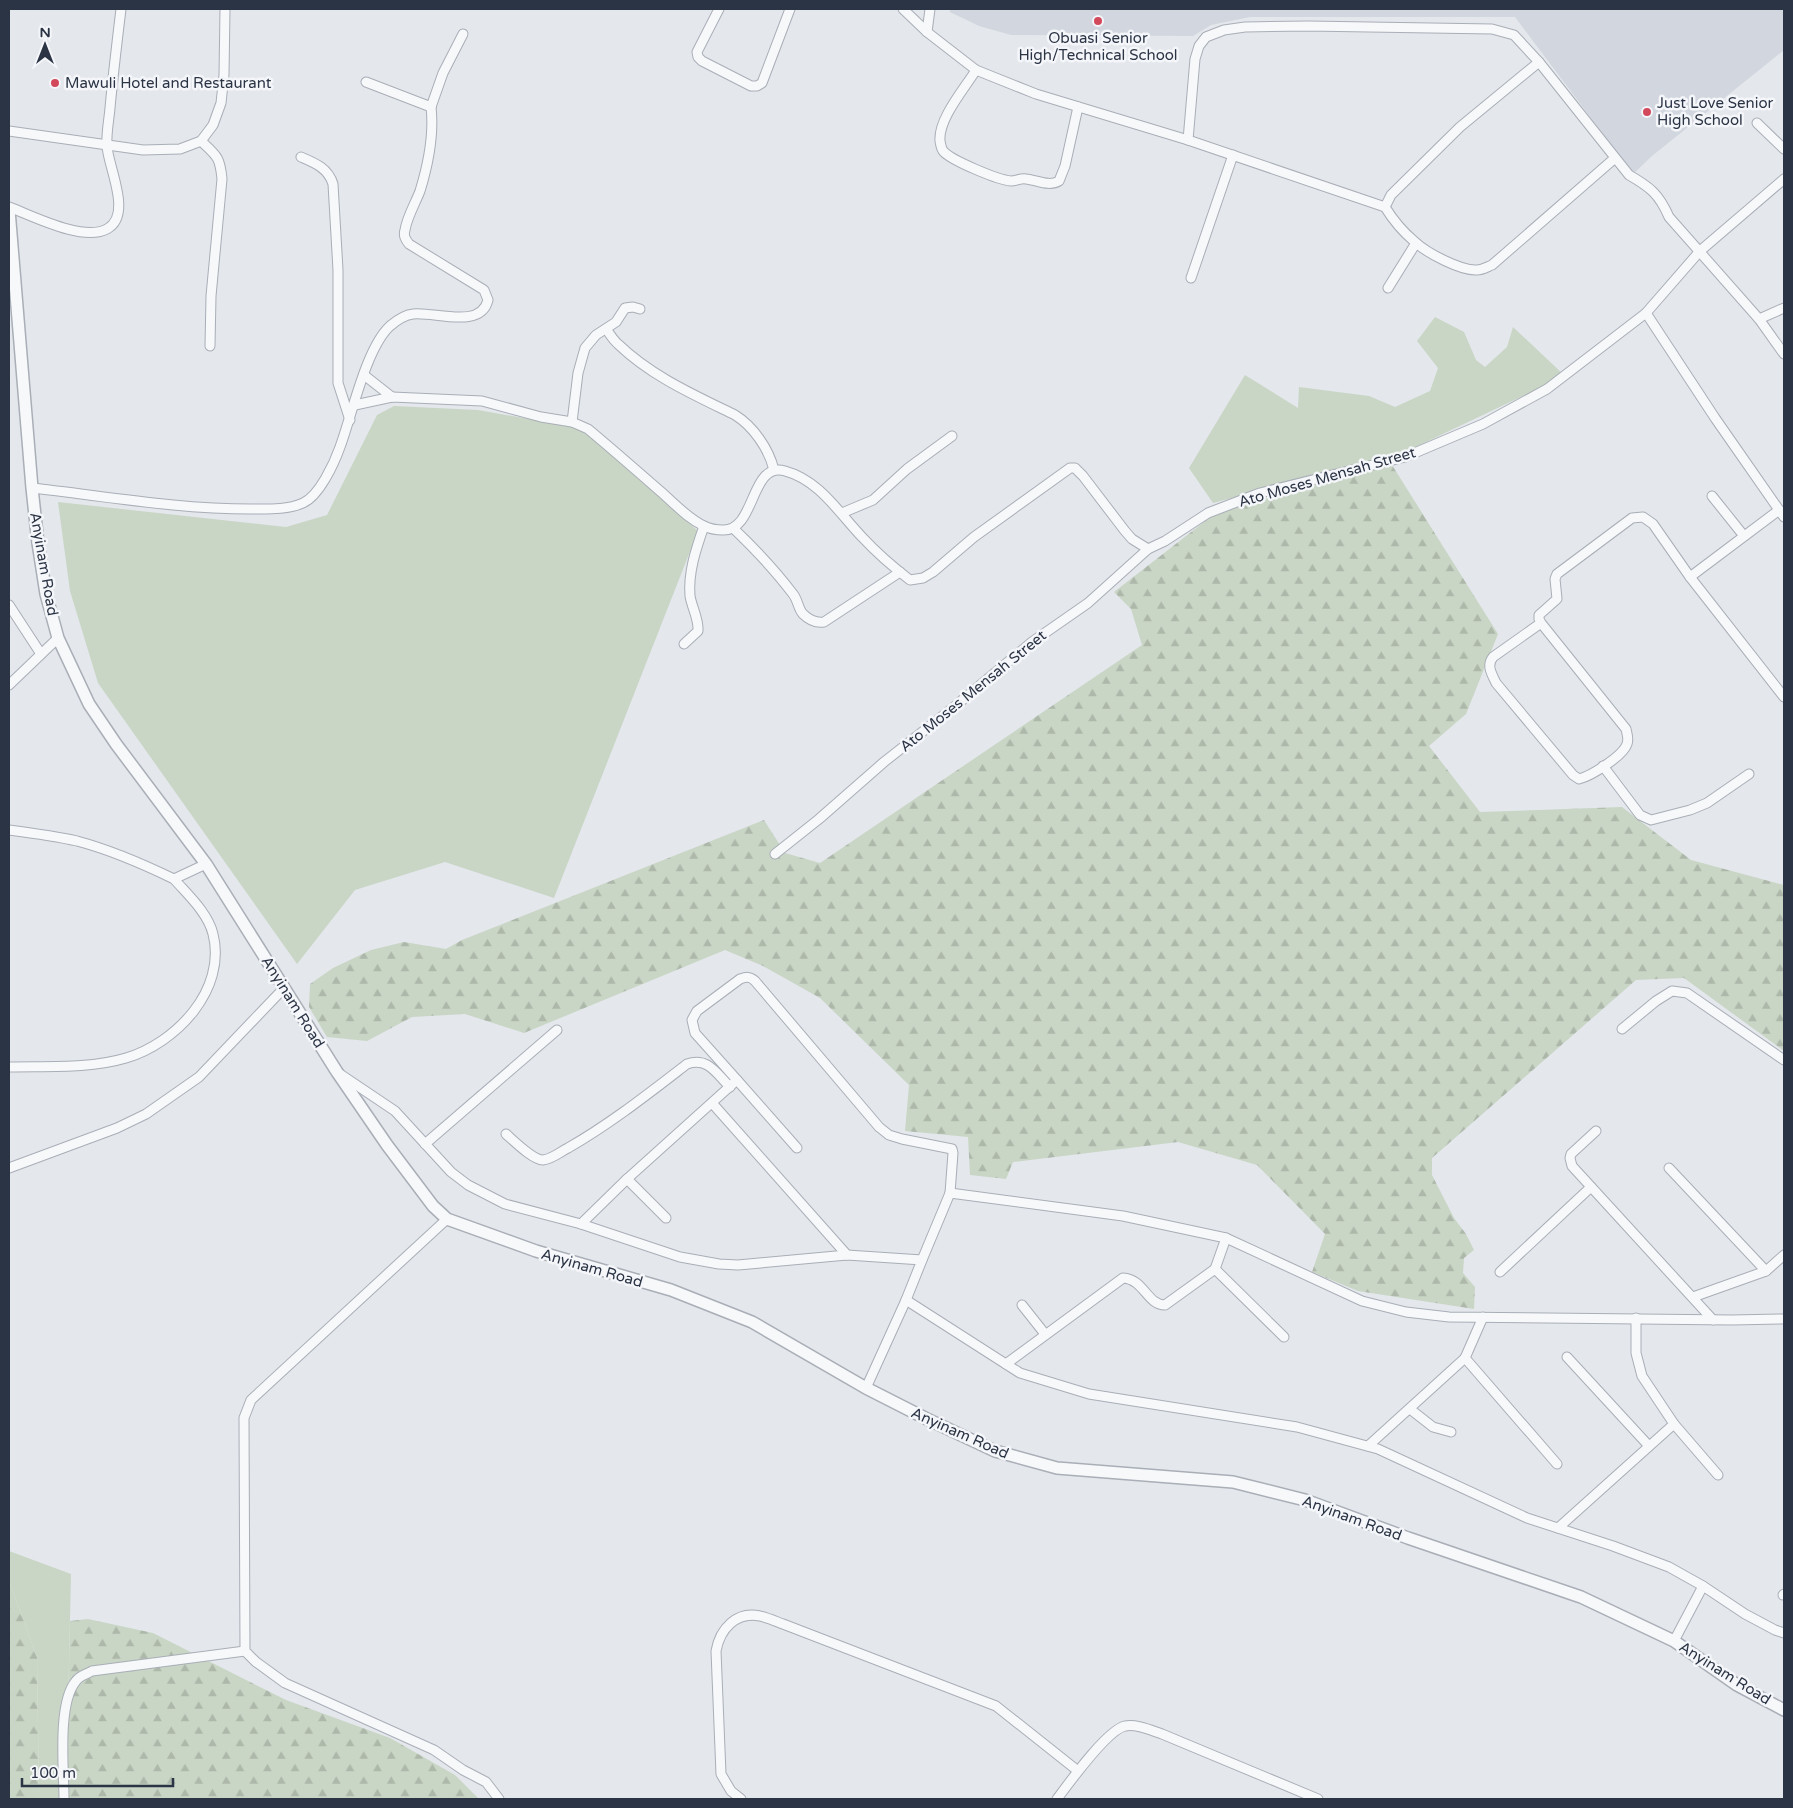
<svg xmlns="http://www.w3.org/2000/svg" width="1793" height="1808" font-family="'Varela Round',sans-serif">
	<defs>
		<pattern id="forest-firs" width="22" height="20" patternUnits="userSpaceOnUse" patternTransform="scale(1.25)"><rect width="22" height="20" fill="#c9d6c5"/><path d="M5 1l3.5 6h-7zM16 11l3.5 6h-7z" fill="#adb8ab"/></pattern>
	</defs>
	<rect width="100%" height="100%" fill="#e4e7ec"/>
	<polygon fill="#d2d6de" points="950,9 1784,9 1784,50 1652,156 1633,174 1515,17 1250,17 1211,25 1193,36 1011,35 979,26 950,12"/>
	<g fill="#c9d6c5">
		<polygon points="1435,317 1464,332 1476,360 1485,367 1507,347 1513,327 1565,376 1405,452 1213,503 1189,468 1245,375 1298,408 1299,387 1369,396 1395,407 1430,391 1438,368 1417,341"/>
		<polygon points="394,406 478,410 580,428 698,531 554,898 445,862 355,890 297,964 98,683 70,591 58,502 286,527 327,515 377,415"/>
		<polygon points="9,1551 71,1574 66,1799 39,1799 37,1657 9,1581"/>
	</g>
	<g fill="url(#forest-firs)">
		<polygon points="1392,465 1498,634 1466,714 1429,746 1480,812 1622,807 1691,860 1784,885 1784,1051 1684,978 1636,980 1432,1158 1432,1175 1454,1218 1466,1234 1474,1250 1464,1258 1463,1273 1475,1287 1474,1309 1358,1291 1312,1272 1325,1234 1257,1165 1178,1142 1013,1162 1006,1179 970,1175 968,1137 905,1131 909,1085 820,998 763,966 725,950 524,1033 465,1014 412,1017 367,1041 327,1037 309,1007 310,984 333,968 371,950 404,942 446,949 462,940 764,820 785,853 820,863 1142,645 1131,609 1114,592 1213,515 1288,491"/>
		<polygon points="9,1581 37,1657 39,1799 9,1799"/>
		<polygon points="88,1619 153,1633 286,1700 390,1738 455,1775 479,1799 66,1799 70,1621"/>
	</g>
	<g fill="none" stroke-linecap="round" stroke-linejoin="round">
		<g stroke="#a9aeb7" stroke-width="11">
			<g id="minor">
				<polyline points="719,9 697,52 698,57 702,61 751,86 757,86 762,83 790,9"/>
				<polyline points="903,9 927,32 976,70 1036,94 1188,140"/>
				<polyline points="927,32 930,9"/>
				<path d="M976,70C965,88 938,119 940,141C941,146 941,149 944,152C953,161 998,180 1011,181C1016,181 1021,178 1026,179C1037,180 1049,187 1059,181L1065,166L1078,107"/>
				<polyline points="431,107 443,73 463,34"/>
				<polyline points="1757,123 1784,149"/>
				<polyline points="9,131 143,150 180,149 201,141 213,125 221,103 224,75 225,9"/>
				<path d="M201,141C217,156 220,157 222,179L211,296L210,346"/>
				<path d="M301,157C315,163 328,168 333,184L338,270V383L350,420"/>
				<path d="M1615,158L1492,265C1487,267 1482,270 1477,270C1461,271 1427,253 1415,242C1403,232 1393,220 1385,207L1188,140L1195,59L1199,46L1206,37L1224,30L1245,27L1308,26L1492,29L1514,35L1539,62L1629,175C1650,187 1659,194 1669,217L1759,319L1784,354"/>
				<path d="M9,207C33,216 83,242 107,229C133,215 108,167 107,146C106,134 109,120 110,108C113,75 117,42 121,9"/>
				<polyline points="1385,207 1391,195 1460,127 1539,62"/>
				<polyline points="1191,278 1233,155"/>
				<polyline points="1388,288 1416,243"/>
				<polyline points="1646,313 1715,418 1784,517"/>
				<polyline points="1759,319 1784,308"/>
				<path d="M606,329C610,334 613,340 618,344C651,376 694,395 735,415C753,426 769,449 774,470"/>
				<polyline points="364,375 392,397"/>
				<path d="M355,405L392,397L482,401L541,417L572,422L588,429C612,449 636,470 660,491C674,503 687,518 704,526C710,529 716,530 723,530C756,531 750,461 785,471C819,480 839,513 862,537C876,552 893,567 910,580L923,578L933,572L974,537L1070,468H1075L1083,476L1125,531L1132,539L1148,549"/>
				<polyline points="572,422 578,373 585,348 596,335 616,322 625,308 633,307 640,309"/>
				<path d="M32,488C104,496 178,509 251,509C268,509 287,510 303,503C319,496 334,464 340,447C352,415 366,348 390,326C397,320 404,315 413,314C433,311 481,330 488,300L484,290L409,244C406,240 403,236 405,230C407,217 415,204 420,191C428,165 434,133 431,107L366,82"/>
				<polyline points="1712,496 1744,536"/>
				<polyline points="842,513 873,500 907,469 952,436"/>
				<path d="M733,528C755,549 775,570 793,594C798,600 798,609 803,614C809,620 816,623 824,622L900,572"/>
				<polyline points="1690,577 1779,510"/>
				<polyline points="9,605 41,654"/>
				<path d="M1541,623L1493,657C1486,666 1492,674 1496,683L1573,775L1579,779C1591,776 1623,756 1627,744C1629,739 1627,734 1626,729L1541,623L1539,619V615L1557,599L1555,579L1557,574L1632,518L1643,517L1653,524L1690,577L1784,697"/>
				<path d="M684,644L698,631C699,619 692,608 690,596C688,572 696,549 704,526"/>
				<polyline points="9,685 58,638"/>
				<polyline points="1603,766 1640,815 1651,820 1690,810 1707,803 1749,774"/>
				<path d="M9,830C32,833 55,836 77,841C111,850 143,864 174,879L206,864"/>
				<polyline points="775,854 819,819 884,762 954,707 1032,642 1088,603 1148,549 1165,541 1208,513 1260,493 1405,457 1483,424 1547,389 1646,313 1700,251 1784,179"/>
				<polyline points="1622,1029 1656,1001 1672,991 1687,993 1784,1060"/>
				<path d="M9,1067C47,1066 89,1069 126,1058C176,1043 227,990 213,934C208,913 188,895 174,879"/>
				<polyline points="340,1074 395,1111 451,1172 468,1185 505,1204 581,1224 680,1257 719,1264 738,1265 847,1255 922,1260 906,1300 866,1388"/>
				<polyline points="737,1080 797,1148"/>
				<polyline points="712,1103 847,1255"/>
				<polyline points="1596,1131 1571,1154 1570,1158 1572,1166 1713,1320"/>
				<path d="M506,1134C514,1141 533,1160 543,1160C552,1159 560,1152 568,1148C610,1124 648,1094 687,1064C708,1057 716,1073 730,1087"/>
				<polyline points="425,1144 557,1030"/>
				<polyline points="9,1168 117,1128 146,1114 199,1077 285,987"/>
				<polyline points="1669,1168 1766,1271"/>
				<polyline points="627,1179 666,1218"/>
				<polyline points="447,1219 251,1400 244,1418 245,1651 256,1662 285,1683 434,1750 463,1770 486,1782 499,1799"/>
				<path d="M581,1224L627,1179L737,1080L695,1033L692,1020L697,1011L740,979C746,977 750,976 755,981L879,1127L889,1135L902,1139L952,1149L953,1153L950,1193"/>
				<polyline points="922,1260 950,1193 1123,1216 1226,1238 1362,1301 1406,1312 1449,1317 1732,1320 1784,1319"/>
				<polyline points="1215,1269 1226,1238"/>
				<polyline points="1500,1272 1591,1187"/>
				<polyline points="1693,1297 1766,1271 1784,1255"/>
				<polyline points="906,1300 1020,1373 1089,1394 1297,1427 1378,1449 1527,1518 1613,1546 1669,1567 1703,1586 1745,1614 1775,1630 1784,1633"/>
				<polyline points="1022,1305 1045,1334"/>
				<polyline points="1636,1318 1636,1353 1642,1376 1674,1424 1718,1475"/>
				<polyline points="1567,1357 1649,1446"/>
				<polyline points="1465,1358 1557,1464"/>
				<path d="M1006,1364L1123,1278C1144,1279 1147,1305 1165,1305L1215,1269L1284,1337"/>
				<polyline points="1410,1409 1433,1427 1451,1432"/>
				<polyline points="1368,1446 1465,1358 1483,1317"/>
				<polyline points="1558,1528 1674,1424"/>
				<polyline points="1783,1595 1784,1594"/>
				<polyline points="1674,1641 1703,1586"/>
				<path d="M64,1799C64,1770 57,1703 76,1681C79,1676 87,1674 92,1671L245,1651"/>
				<path d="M741,1799L731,1791L721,1774L716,1651C720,1629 736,1611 760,1616C768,1618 775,1621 783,1624L996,1706L1078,1771"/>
				<path d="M1057,1799C1069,1783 1107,1730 1125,1726C1137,1724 1150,1730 1162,1734L1318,1799"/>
			</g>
		</g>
		<g stroke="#a9aeb7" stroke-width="14">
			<polyline id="tertiary" points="9,210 32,488 38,543 46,594 58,638 89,704 116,744 206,864 337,1072 387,1145 433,1206 447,1219 536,1251 671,1290 752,1322 866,1388 927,1419 995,1451 1057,1468 1233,1482 1305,1500 1408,1538 1581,1597 1674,1641 1737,1685 1784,1710"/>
		</g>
		<use href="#minor" stroke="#f7f8fa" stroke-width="9"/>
		<use href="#tertiary" stroke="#f7f8fa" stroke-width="11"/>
	</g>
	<g fill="#d1495b" stroke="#f4f6f9" stroke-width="2">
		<circle cx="1098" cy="21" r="5"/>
		<circle cx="55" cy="83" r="5"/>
		<circle cx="1647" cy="112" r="5"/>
	</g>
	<g text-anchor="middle" stroke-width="5" stroke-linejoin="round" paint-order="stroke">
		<g font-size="15" fill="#2b3445" stroke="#f4f6f9" text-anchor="start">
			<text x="1098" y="43" text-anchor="middle">Obuasi Senior<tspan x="1098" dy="17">High/Technical School</tspan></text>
			<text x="65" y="88">Mawuli Hotel and Restaurant</text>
			<text x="1657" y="108">Just Love Senior<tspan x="1657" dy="17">High School</tspan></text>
		</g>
		<g font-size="15" fill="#2b3445" stroke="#f4f6f9">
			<text transform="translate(1327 477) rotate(-16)" y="5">Ato Moses Mensah Street</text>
			<text transform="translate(44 564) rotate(80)" y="5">Anyinam Road</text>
			<text transform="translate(973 691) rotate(-39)" y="5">Ato Moses Mensah Street</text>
			<text transform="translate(293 1002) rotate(58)" y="5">Anyinam Road</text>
			<text transform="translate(592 1268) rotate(16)" y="5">Anyinam Road</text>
			<text transform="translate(960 1433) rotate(24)" y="5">Anyinam Road</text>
			<text transform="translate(1352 1518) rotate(20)" y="5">Anyinam Road</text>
			<text transform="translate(1725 1673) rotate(32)" y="5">Anyinam Road</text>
		</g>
	</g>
	<rect width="1793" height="1808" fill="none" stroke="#2b3445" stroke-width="20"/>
	<g transform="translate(45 45)" stroke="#f4f6f9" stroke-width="4" paint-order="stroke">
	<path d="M0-4L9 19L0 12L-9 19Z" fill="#2b3445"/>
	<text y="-8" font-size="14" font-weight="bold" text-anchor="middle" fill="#2b3445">N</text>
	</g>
	<path d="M22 1778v8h151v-8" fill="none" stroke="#2b3445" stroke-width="2.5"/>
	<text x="30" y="1778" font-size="15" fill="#2b3445" stroke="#f4f6f9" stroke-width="4" paint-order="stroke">100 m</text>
</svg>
